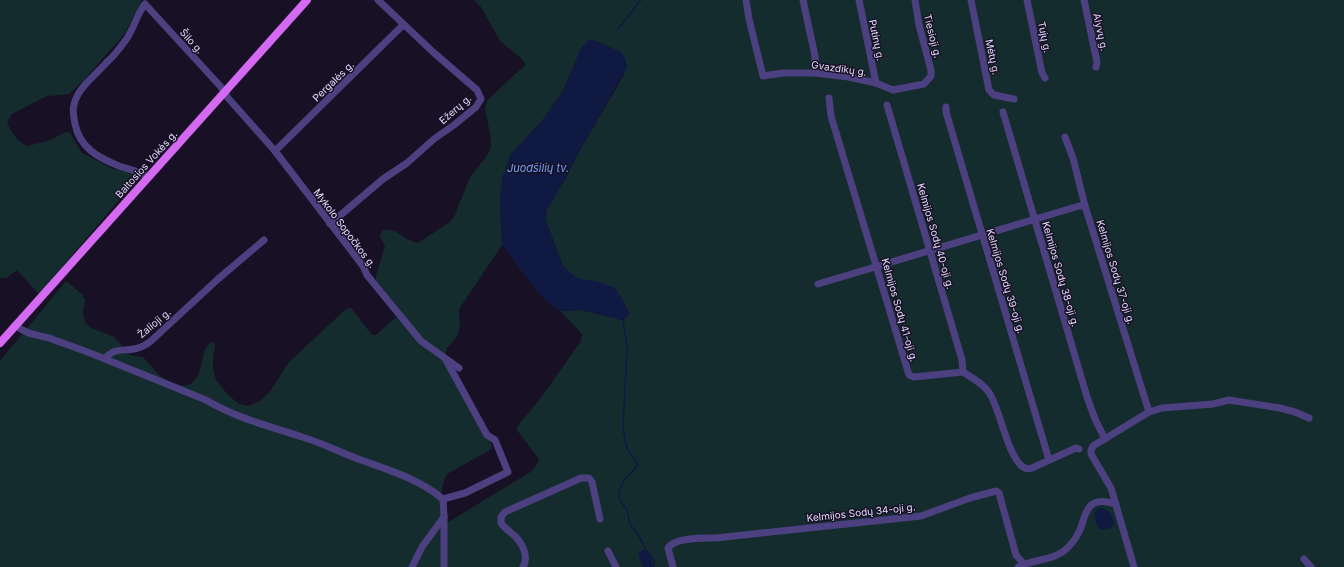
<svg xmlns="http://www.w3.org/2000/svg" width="1344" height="567" font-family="Inter,sans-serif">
	<rect width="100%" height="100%" fill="#181125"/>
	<g fill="#152c2f" fill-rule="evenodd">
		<path d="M0,0H142L133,17L126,32L82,82L69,94L47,96L12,114L7,123C13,135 16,140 27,146L48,141L66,132L70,133L82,153L113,169L129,172L137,179L39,294L17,270L6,278H0Z"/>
		<path d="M474,0H1344V567H0V361L66,281L82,294L85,300L83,313L85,322L91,328L114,337L130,355L143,357L159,375L172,383L185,386C187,385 191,384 193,382C205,372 199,351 211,342L215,344V349L213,355V369L216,380L228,395L239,404L248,406L260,401L271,390L289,362L346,309L351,308L372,335H376L402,312L376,280V276L385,246L380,237L382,231C393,225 405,241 418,243L450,222L454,217L470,177L487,156L491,147V140L485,108L487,101L515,74L524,67L525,64L523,60L500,41L481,7ZM572,70L625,73L577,155L567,176L547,209L545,219L563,266L570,273L577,278L621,297L629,314L623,320L581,310L560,311L582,334L581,341L543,395L517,427V430L539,459L538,463L532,471L442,526C440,510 439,489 447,474L490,450L492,446L490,442L446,363L445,358L447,348L456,338L460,328L459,309L502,245L500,197L503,176L511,154L542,121L563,91Z"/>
	</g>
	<g fill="#0f1941">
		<polygon points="592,39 621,52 624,56 627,67 577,155 567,176 547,209 545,218 563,266 577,278 600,282 615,288 621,297 629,314 623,320 581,310 560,311 549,304 535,289 502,245 500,197 503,176 511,154 542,121 563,91 581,48 588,41"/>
		<path d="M1100,508C1110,510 1113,514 1114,524L1111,528L1100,530C1096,525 1092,516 1097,509Z"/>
		<polygon points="646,549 650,553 653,567 643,567 638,554 641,551"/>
	</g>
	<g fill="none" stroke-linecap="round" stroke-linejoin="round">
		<g stroke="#0f1941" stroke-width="1.5">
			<polyline points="618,29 641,0"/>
			<polyline points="623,319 627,348 623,428 626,445 630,453 638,465 625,479 621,486 619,491 620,501 627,509 630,524 640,538 646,550"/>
			<polyline points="649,554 654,560 654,567"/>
		</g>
		<g stroke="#4d4080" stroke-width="7">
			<polyline points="746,0 749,19 763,76 783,73 815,73 849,77 876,83 893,90 924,84 931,76 931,70 919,25 915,0"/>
			<polyline points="803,0 815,56 815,73"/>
			<polyline points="859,0 876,83"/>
			<polyline points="971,0 989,90 994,95 1014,99"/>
			<polyline points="1027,0 1042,73 1045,78"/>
			<polyline points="1084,0 1097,62 1096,67"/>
			<path d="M829,98L831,116L909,375L914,377L963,372C972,378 984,384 990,394C1000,410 1008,457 1023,467C1026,469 1029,469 1032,468L1076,448L1079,449"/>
			<polyline points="887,105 962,360 963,372"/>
			<polyline points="946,107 946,112 1049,460"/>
			<polyline points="1003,112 1087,397 1095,419 1105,439"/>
			<polyline points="1065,137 1073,158 1085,206 1149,412"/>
			<polyline points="275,151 403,25"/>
			<path d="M147,177C139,171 129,169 119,166C109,162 98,157 90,150C82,143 77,134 75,124C74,118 72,111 74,105C77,88 96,75 107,62C114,56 120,48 125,41C134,30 136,15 145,4L221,87L228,98L275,151L363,266L367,275L421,341L459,368"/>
			<polyline points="330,224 383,179 407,163 434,139 454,125 476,107 481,99 477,90 433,52 378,0"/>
			<polyline points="818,284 1079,206 1085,206"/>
			<path d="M15,325C25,334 37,335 49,338C68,345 86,351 105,359C113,348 122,351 134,349C140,348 146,345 151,341L218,279L264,240"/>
			<path d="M105,359L206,400C236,418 269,426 302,437C323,443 343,454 364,461C392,471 420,480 443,499L444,517V567"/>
			<polyline points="443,499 465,493 508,472 495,440 487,435 446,360"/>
			<polyline points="608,551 616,567"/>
			<polyline points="1304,559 1311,567"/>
			<polyline points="412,567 422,547 444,517"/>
			<path d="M523,567C529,557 523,545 516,537C511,532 505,529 501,523V517L505,512L581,478H589L592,482L600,519"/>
			<path d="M673,567L668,548C675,537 703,538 716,538L921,516L970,498L996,491L999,493L1016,555L1024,564"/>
			<path d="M1018,567C1033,559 1051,561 1064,551C1070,546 1076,538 1079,532C1084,522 1085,504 1098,502C1104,500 1111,503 1116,504"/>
			<polyline points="1134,567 1111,488 1091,454 1091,450 1093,446 1149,412 1162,408 1213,404 1229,400 1280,408 1295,412 1309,418"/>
		</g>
		<polyline stroke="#d469f2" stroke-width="8" points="0,343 307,0"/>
	</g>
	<g text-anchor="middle" stroke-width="3" stroke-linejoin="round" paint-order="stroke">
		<g font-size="10" fill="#e2d9fc" stroke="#181125">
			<text transform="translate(1101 32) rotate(78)" y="4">Alyvų g.</text>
			<text transform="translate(933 36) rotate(76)" y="4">Tiesioji g.</text>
			<text transform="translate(1045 37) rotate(78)" y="4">Tujų g.</text>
			<text transform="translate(877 40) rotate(78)" y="4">Putinų g.</text>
			<text transform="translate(192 41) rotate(48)" y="4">Šilo g.</text>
			<text transform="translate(993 57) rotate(78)" y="4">Mėtų g.</text>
			<text transform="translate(839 68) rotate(8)" y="4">Gvazdikų g.</text>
			<text transform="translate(333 81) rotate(-44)" y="4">Pergalės g.</text>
			<text transform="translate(455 109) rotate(-41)" y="4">Ežerų g.</text>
			<text transform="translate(146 164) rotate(-48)" y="4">Baltosios Vokės g.</text>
			<text transform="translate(345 228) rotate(53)" y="4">Mykolo Sopočkos g.</text>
			<text transform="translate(936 236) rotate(74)" y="4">Kelmijos Sodų 40-oji g.</text>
			<text transform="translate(1116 272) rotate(73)" y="4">Kelmijos Sodų 37-oji g.</text>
			<text transform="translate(1061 274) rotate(74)" y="4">Kelmijos Sodų 38-oji g.</text>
			<text transform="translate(1006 281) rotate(73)" y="4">Kelmijos Sodų 39-oji g.</text>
			<text transform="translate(900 310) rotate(74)" y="4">Kelmijos Sodų 41-oji g.</text>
			<text transform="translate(154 323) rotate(-40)" y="4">Žalioji g.</text>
			<text transform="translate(861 512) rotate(-6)" y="4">Kelmijos Sodų 34-oji g.</text>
		</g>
		<g font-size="11" font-style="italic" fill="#70a2f3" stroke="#181125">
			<text x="538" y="172">Juodšilių tv.</text>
		</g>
	</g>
</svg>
